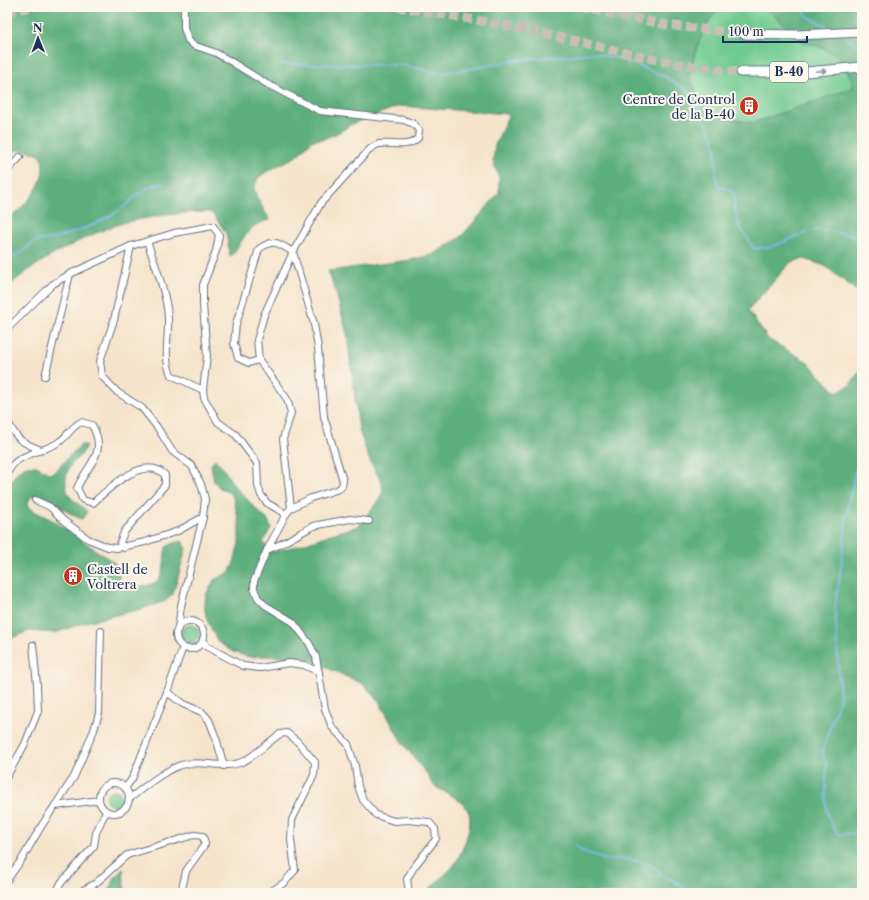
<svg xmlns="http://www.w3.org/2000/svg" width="869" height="900" font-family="'Libre Caslon Text',serif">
	<rect width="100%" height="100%" fill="#fbf7ec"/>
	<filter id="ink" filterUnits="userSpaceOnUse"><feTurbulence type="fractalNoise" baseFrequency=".025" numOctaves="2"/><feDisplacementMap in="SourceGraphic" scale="8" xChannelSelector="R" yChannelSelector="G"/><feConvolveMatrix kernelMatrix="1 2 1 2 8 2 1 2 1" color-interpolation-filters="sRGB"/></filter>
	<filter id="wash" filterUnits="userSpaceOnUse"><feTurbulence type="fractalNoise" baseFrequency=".012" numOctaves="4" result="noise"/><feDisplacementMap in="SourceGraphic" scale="16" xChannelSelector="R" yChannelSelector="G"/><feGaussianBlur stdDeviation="0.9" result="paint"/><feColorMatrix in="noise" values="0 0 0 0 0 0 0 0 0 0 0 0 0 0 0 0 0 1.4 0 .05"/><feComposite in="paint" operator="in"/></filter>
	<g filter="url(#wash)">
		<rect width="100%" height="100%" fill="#f5e4cb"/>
		<g fill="#71ca91" stroke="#467c78">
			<path d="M720,7H766L803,42L818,46L839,56L851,78L853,88L753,123L709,115L689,77C696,48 700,30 720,7Z"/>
			<circle cx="190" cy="634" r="9"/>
			<circle cx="114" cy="798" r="8"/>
		</g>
		<g fill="#5cae7b" stroke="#3c6e6c">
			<path d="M7,7H720C700,30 696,48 689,77L709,115L753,123L853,88L851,78L839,56L818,46L803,42L766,7H862V295L825,266L804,259L791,262L748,310L768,339L806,361L836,392L849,386L862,368V893H426C434,882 447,875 454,865C462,854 473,826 469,813C466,805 456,798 449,794C440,789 431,787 429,777L401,741L379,701L363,684L305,658L266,656L249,657L233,652L218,642L207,620L205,611V602L206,595L214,580L228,573L233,566L239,543V522L233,497L228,491L220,488L214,482L211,465L215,459L220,464L234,485L257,510L268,520L271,528L263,542L272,552L300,545L331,534L359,526L380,498L383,490L381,481L369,459L359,430L347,334L335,289L328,271L410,260L432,255L461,237L499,193V177L493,161L495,145L509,114L399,106L352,124L343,130L333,135L323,139L313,140L297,156L266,172L258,178L254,188L257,198L270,220C244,225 246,240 230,257L226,233L216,218L210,212C183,212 157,216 131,221C101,227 26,265 7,289V221C25,204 50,184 41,156C29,150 20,149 7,152Z"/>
			<path d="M81,445H86C83,457 77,457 71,465C65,473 64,487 69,495C74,503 82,504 87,512L82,519C64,514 53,494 32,496L27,503L32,510L54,521L116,564L120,581L126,587C139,587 158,587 162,573C165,565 164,555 166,547L174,543L182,541L186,548L175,588L172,595L166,601L142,609L86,622L55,633L29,631L7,640V493C11,480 19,462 36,466C42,468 45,472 50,474L58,469L72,453Z"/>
			<path d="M123,869L125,893H109C110,884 116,875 123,869Z"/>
		</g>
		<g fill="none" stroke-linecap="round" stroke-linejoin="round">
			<g stroke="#84b9f2" stroke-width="1.5">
				<polyline points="802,7 807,16 831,29"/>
				<polyline points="845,37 862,48"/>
				<path d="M281,64L401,65L439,73L465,70L517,60L593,53L624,60L664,76L689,92L713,137L716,149V179L719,187L731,190L734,194C734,222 739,226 754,248C771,252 794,235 811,231C819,228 830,232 839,233C848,234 855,235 862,241"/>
				<path d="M7,261C12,257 18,255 23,251C27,248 30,244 35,242C41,239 49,240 56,238C77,232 97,224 115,213C134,202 140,184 164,184"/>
				<path d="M862,442L848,507L840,575L835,607L840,698L823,748C822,757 825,758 827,766C827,771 826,777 826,781C825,800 825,821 839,834H852L862,830"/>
				<polyline points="574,844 581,851 597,856 604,860 629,859 651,865 664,876 680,884 691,893"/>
				<polyline points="702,893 709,893"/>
				<polyline points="779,893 785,891 787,893"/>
			</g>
		</g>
	</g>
	<g filter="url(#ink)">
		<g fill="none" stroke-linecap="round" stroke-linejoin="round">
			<g stroke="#c9c0b5" stroke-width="9" stroke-dasharray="9 4.5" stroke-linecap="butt">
				<path d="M397,7C439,14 481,20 523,29C595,44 666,67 741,72"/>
				<polyline points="580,7 667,25 744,34"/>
				<polyline points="7,11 35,7"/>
			</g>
			<g stroke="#676e84" stroke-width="8">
				<g id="minor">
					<path d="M184,7V28L188,40L193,45L216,53L230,61L267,84L300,101L320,111L404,120L414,124L419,130L418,138C407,149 393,142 379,144C376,145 373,147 370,149L321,203L293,252L264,315L257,340L259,360L287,399L291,413L283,439L291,508"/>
					<polyline points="7,171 20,157"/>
					<path d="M147,241C155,265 166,291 168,317C169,336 163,357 171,375L203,390"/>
					<polyline points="131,246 114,320 100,361 102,376 117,392 142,408 157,427 172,451 192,466 201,484 205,499 203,517 181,606 178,629"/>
					<polyline points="293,252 314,324 318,348 324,417 343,481 342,486 339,489 311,498 291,508 286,514 267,550 254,581 254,589 258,598 265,605 293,622 309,643 316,657 325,709 332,727 348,744 355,766 358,786 363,800 376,815 394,821 408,820 429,822 435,829 436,839 414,867 407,879 409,893"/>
					<polyline points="7,329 53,284 70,274 131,246 174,233 213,226 219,235 216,251 203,285 203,305 207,356 203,390 204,398 218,422 236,435 257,463 258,486 261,495 267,503 286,514"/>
					<path d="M259,360L249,363L238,358L234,343L236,324L259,249C274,238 278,243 293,252"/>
					<polyline points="45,376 70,274"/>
					<path d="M7,420C17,440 20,442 41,450"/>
					<path d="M7,474C16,452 41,454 59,442C67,437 71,427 81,422L92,425C108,454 88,463 77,488L83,500L93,503C109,488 144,454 165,475V485L124,532L120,543L124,548"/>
					<polyline points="35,500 50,507 64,521 88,539 108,547 117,548 145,542 178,531 203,517"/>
					<polyline points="267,550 281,544 313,526 350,519 369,521"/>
					<circle cx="190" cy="635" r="14"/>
					<polyline points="203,639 206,646 243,666 260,668 289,663 304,665 319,672"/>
					<polyline points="167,692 183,704 202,712 209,720 216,738 224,766"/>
					<polyline points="7,776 25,744 38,711 37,685 33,645"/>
					<circle cx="114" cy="798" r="15"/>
					<polyline points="125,788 132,779 167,692 183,647"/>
					<path d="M129,799C143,788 169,766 186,764C206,760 226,771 246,760C256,754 270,741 280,734L287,733L297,741L315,762L314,775L292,820L291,840L295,870L285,882L269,893"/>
					<polyline points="55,806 99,800"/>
					<polyline points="7,880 22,859 42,825 74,777 94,730 99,713 101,631"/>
					<polyline points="56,893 61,883 94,846 96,833 102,819 107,811"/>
					<polyline points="78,893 96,883 127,855 194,835 203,836 205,844 186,871 181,893"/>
				</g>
			</g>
			<g stroke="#676e84" stroke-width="11">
				<g id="highway">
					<polyline points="744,34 797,35 862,32"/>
					<polyline points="741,72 806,72 862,67"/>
				</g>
			</g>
			<use href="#minor" stroke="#fff" stroke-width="6"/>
			<use href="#highway" stroke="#fff" stroke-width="9"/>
		</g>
		<defs><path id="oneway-solid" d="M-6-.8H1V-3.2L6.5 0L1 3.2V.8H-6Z"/></defs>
		<use fill="#8d97ae" href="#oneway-solid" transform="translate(821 71) rotate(-3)"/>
	</g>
	<defs>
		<g id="building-disc" transform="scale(1)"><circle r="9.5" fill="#c8321e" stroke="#fbf7ec"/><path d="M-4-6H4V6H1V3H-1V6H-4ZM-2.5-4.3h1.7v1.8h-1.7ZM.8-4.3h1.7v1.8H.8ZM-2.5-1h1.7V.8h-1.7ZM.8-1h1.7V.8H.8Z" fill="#fff"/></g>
	</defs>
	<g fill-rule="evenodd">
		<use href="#building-disc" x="749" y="106"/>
		<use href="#building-disc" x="73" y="576"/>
	</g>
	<g text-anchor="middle" stroke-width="4" stroke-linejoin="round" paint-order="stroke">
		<rect fill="#fbf7ec" stroke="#5e6b89" stroke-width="1" x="770" y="62" width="38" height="20" rx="3"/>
		<g font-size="12" font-weight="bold" fill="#1b2f5e">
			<text x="789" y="76">B-40</text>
		</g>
		<g font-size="13" fill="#1b2f5e" stroke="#fbf7ec" text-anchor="end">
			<text x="735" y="104">Centre de Control<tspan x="735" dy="15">de la B-40</tspan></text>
			<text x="87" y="574" text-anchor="start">Castell de<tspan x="87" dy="15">Voltrera</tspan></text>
		</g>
	</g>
	<rect width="869" height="900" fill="none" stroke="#fbf7ec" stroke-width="24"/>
	<g transform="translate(38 38) rotate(359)" stroke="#fbf7ec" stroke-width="3" paint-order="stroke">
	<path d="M0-3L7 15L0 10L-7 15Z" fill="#1b2f5e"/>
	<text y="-6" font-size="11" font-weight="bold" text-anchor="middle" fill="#1b2f5e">N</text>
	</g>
	<path d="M723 36v6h84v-6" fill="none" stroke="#1b2f5e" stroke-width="2"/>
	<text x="729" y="36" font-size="12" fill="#1b2f5e" stroke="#fbf7ec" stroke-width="3" paint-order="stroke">100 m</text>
</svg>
